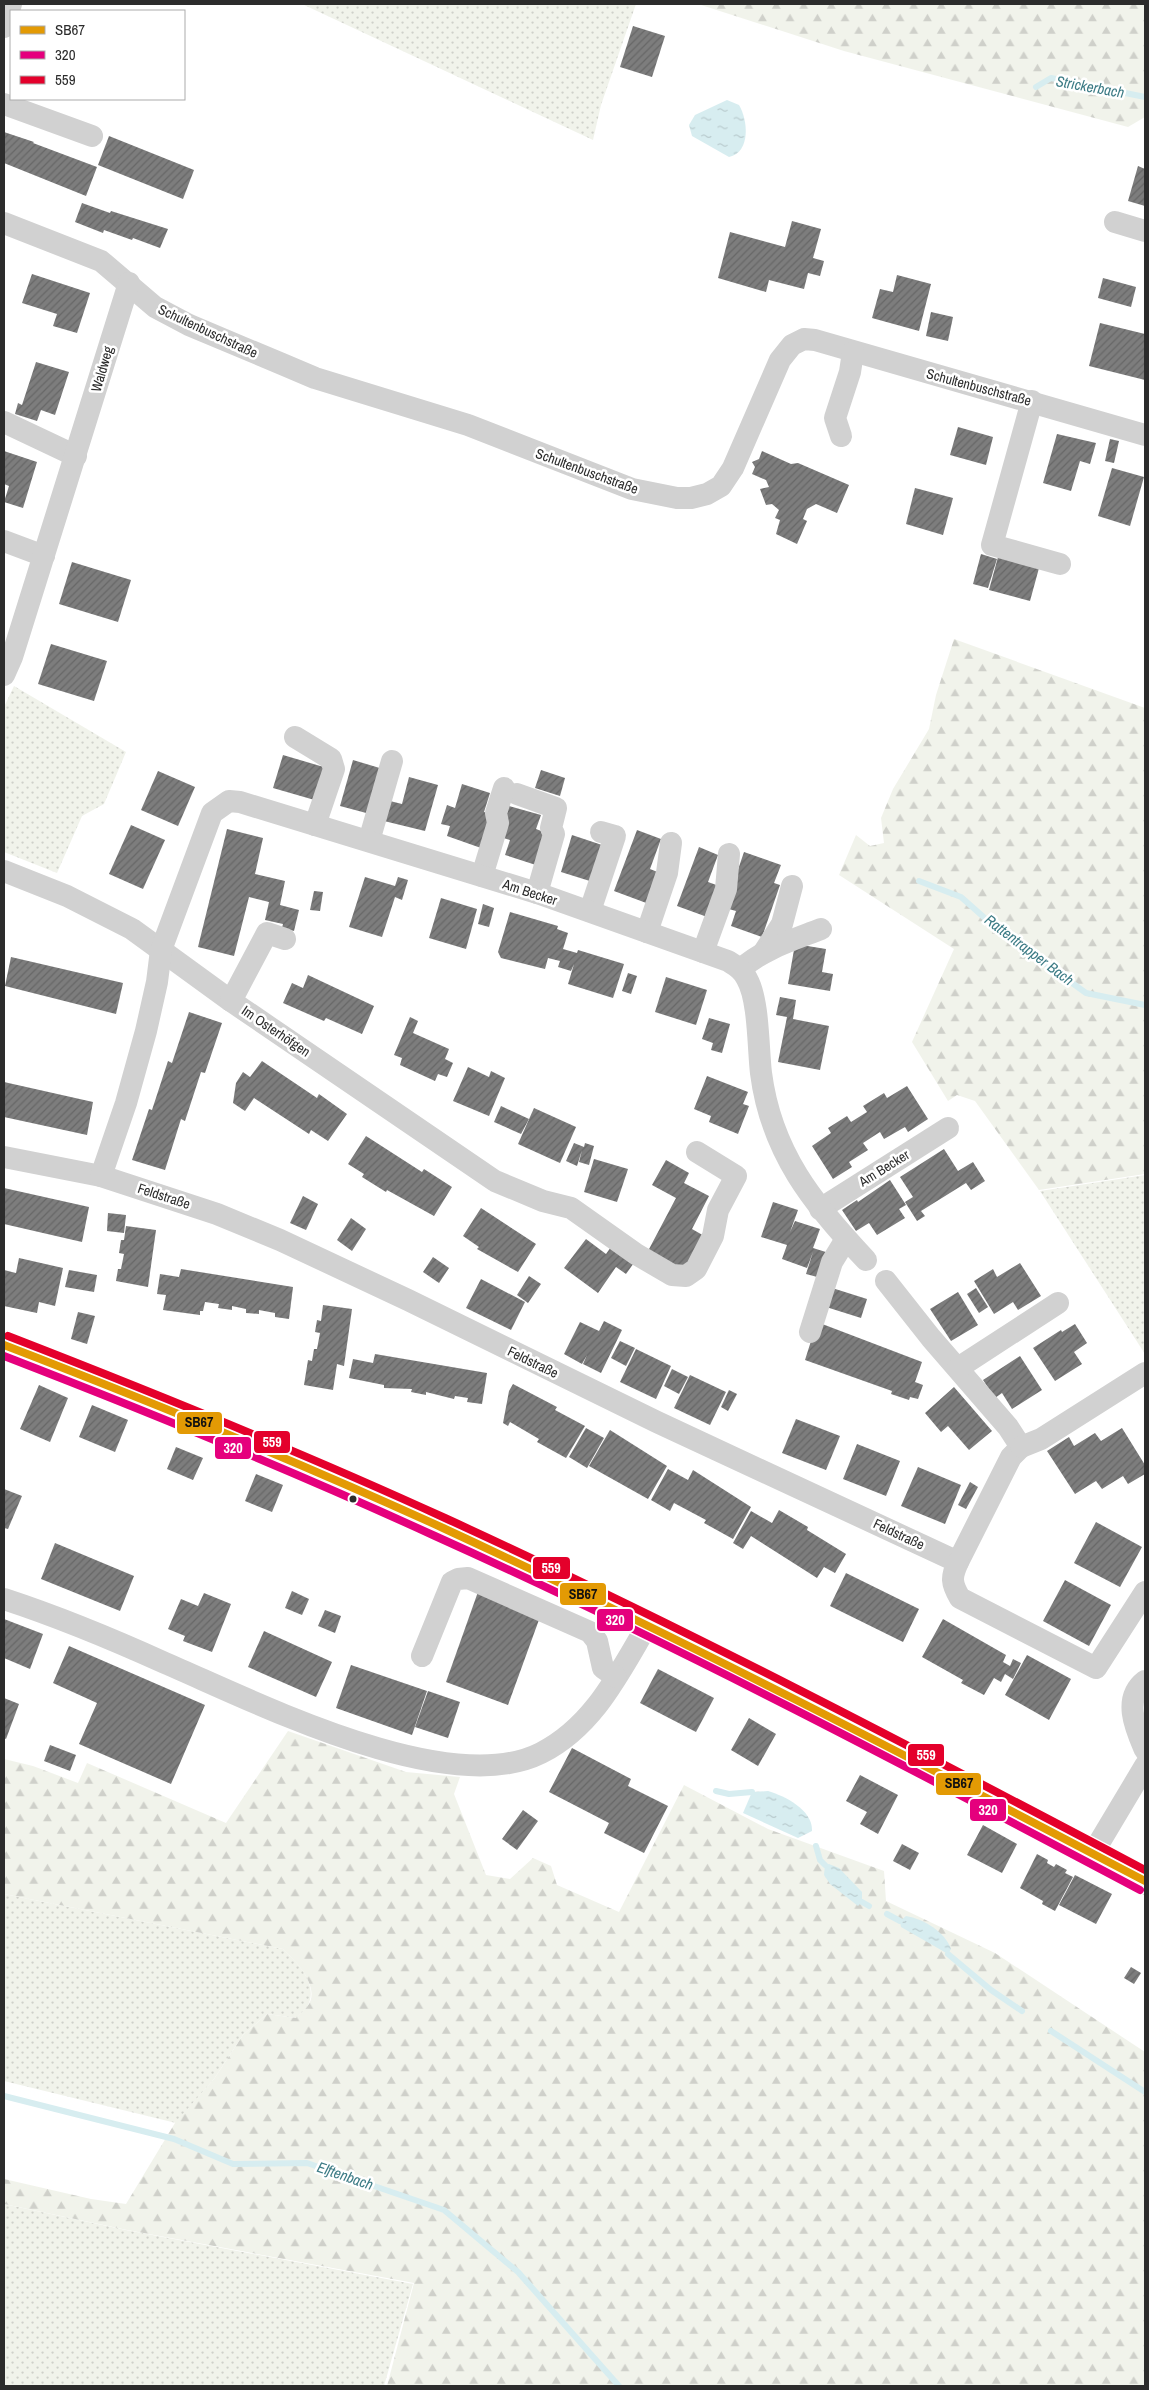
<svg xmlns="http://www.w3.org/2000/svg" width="1149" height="2390" font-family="'Archivo Narrow',sans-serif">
	<defs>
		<pattern id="grass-dots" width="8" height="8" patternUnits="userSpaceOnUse" patternTransform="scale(1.25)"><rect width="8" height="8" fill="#f1f3eb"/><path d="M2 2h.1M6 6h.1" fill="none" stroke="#cfd0ca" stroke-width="1.8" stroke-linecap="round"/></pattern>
		<pattern id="forest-firs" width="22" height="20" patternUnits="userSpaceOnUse" patternTransform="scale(1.25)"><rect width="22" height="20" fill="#f1f3eb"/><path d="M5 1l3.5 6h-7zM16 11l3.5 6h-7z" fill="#cfd0ca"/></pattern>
		<pattern id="water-ripples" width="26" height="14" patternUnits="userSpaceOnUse" patternTransform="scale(1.25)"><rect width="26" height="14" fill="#d7edf0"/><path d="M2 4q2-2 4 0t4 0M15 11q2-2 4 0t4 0" fill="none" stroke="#b9cbce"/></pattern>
		<pattern id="building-hatch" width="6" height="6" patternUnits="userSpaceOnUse" patternTransform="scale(1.25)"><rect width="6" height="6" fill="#7d7d7d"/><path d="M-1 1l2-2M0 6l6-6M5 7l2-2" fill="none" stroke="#676767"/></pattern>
	</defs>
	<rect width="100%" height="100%" fill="#fff"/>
	<g fill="url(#grass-dots)">
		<polygon points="302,4 636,4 601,105 593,140"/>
		<polygon points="14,686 126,752 104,804 82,816 57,873 4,852 4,707"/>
		<polygon points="1145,1175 1145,1354 1040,1191"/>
		<path d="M4,1894L283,1949C297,1962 317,1982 309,2003C307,2009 300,2014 296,2018L267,2014L243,2035L214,2079L176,2123L4,2081Z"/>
		<polygon points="4,2204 126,2230 413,2284 384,2386 4,2386"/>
	</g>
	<g fill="url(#forest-firs)">
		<polygon points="698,4 1145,4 1145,117 1128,127 844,51"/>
		<polygon points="954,639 1145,708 1145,1174 1039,1190 975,1101 957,1095 948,1101 912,1042 954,949 839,875 856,835 870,846 884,843 881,818 893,789 929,729 936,695"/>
		<path d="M288,1731L406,1772L460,1777L454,1794L486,1875L510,1879L533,1858L551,1866L557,1885L619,1912L684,1785L768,1829L884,1871L886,1901L995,1953L1145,2052V2386H387L414,2283L127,2230L4,2204V2179L91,2199L126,2204L175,2123L214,2079L243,2035L267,2014L296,2018C299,2014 304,2011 307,2007C322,1988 296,1961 283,1949L4,1894V1759L33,1766L78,1783L87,1763L226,1823Z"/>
	</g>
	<g fill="url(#water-ripples)">
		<path d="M727,100L739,105C748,120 751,152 729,157L692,136L689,125L695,115Z"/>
		<path d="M768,1791C785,1796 813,1810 812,1831L798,1838L743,1813L752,1792Z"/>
		<polygon points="829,1864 839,1868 862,1892 862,1902 858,1906 830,1884 824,1875 825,1865"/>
		<path d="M906,1916C924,1919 945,1932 951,1949L948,1954L901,1927L900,1921Z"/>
	</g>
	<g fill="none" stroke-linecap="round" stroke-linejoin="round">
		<g stroke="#d7edf0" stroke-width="6">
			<polyline points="1036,87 1051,78 1145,97"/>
			<polyline points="919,881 961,897 996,928 1086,993 1145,1005"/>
			<polyline points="716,1791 729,1794 752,1792"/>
			<polyline points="816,1846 820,1860 825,1865"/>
			<polyline points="862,1902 869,1906"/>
			<polyline points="887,1914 900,1921"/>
			<polyline points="948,1954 991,1990 1022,2011"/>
			<polyline points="1051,2031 1145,2092"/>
			<polyline points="4,2096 174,2139 233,2164 307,2163 444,2210 518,2272 619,2386"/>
		</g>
	</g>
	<g fill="url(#building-hatch)">
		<polygon points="633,26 665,36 652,77 620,67"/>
		<polygon points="4,132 34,142 33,143 97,167 86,196 4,163"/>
		<polygon points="109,136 194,170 183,199 98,165"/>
		<polygon points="1138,166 1145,169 1145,206 1128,201"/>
		<polygon points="82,203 110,213 111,211 168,229 160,248 133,238 132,240 104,230 103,233 75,222"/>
		<polygon points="792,221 821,229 813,258 824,261 820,276 808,273 804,289 769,280 766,292 718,278 730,232 785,247"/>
		<polygon points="32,274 90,293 77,333 53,326 57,314 22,303"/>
		<polygon points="897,275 931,284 919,331 872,318 880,289 893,292"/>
		<polygon points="1103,278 1136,287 1131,307 1098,298"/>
		<polygon points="931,312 953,317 948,341 926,336"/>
		<polygon points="1100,323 1145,334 1145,380 1089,366"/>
		<polygon points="36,362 69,372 55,415 41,410 37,421 15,414 18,403 22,405"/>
		<polygon points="958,427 993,437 986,465 950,455"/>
		<polygon points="1057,434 1096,443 1090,464 1080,461 1071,491 1043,483"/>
		<polygon points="1110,439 1119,441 1114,463 1105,461"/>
		<polygon points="4,451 37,462 23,508 4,502 9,486 4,484"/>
		<polygon points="762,451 791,464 798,463 849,485 837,513 816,504 807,509 803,519 807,521 797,544 776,534 780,520 775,518 779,510 772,504 766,505 760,489 769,487 766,480 752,474 755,467 752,462 759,459"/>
		<polygon points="1112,468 1144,477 1130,526 1098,516"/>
		<polygon points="915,488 953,498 943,535 906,524"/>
		<polygon points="981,554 997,559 988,588 973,584"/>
		<polygon points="998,557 1039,568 1030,601 989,590"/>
		<polygon points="72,562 131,580 118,622 59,604"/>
		<polygon points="51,644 107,661 94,701 38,684"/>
		<polygon points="283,755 327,768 318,801 273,788"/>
		<polygon points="353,760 383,769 370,814 340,806"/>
		<polygon points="541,770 565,778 560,796 535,788"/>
		<polygon points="158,771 195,787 178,826 141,810"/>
		<polygon points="409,777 438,785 425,831 384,821 390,801 402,804"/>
		<polygon points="462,784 490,793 484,812 491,814 481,848 447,836 450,826 441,824 447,805 455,808"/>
		<polygon points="509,806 541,815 536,829 549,834 539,866 505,855 510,840 500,837"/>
		<polygon points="131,825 165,840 143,889 109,874"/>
		<polygon points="227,829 263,838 255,874 285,881 280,905 299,910 294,931 282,928 283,924 265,920 269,902 249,897 234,956 198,947"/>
		<polygon points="637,830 661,839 650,869 660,873 649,904 614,891"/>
		<polygon points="572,835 605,846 593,882 561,872"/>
		<polygon points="699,847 718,855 708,882 722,887 710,918 677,906"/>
		<polygon points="744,852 781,865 774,883 780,885 762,937 731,926 736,911 725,908"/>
		<polygon points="365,877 395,886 398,877 408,880 402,900 395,897 382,937 349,927"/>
		<polygon points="314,891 323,892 320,911 310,910"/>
		<polygon points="441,898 477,909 466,949 429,938"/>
		<polygon points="483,904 494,908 489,927 478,924"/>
		<polygon points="510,912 558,926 557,929 568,933 563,949 577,953 578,950 624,964 613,998 568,984 574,964 571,971 558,967 560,961 548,958 545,969 501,958 498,952"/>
		<polygon points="795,944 826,949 822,972 833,974 830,991 788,984"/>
		<polygon points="11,957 123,983 116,1014 5,986"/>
		<polygon points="628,973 637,976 631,994 622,991"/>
		<polygon points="308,975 374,1006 362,1034 326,1018 324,1021 283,1003 292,983 303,988"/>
		<polygon points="666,977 707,990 696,1025 655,1012"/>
		<polygon points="780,997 796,1000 793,1019 829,1026 820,1070 778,1062 787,1017 776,1015"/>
		<polygon points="189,1012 222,1023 205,1073 201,1072 185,1121 181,1119 165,1170 132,1160 149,1109 152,1110 168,1061 172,1063"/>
		<polygon points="410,1017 418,1021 413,1033 449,1049 445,1059 453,1063 447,1077 438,1074 435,1081 400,1065 402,1058 394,1055"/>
		<polygon points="709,1018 730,1024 722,1053 711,1050 713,1043 702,1039"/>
		<polygon points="262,1061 317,1098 319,1094 347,1114 328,1141 311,1130 309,1134 254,1098 245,1111 233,1103 236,1083 243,1072 250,1077"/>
		<polygon points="468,1067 489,1077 491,1071 505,1078 489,1116 453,1101"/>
		<polygon points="707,1076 748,1092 743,1104 749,1106 738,1134 709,1122 711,1116 694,1109"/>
		<polygon points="4,1082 93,1102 87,1135 4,1117"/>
		<polygon points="907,1086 928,1119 908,1132 905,1127 884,1139 880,1132 863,1143 868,1150 849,1162 852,1167 833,1179 812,1146 831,1133 828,1128 847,1116 851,1122 867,1112 863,1106 884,1093 887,1098"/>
		<polygon points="501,1106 529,1119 521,1134 494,1122"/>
		<polygon points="534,1108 576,1127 560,1163 518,1144"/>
		<polygon points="366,1136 422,1172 424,1169 452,1187 434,1216 387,1190 386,1192 362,1177 364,1174 348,1164"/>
		<polygon points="574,1143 584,1147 585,1143 594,1146 589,1165 579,1162 582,1150 577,1166 566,1161"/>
		<polygon points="944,1149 958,1171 973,1162 985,1181 971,1190 966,1183 921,1211 925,1216 917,1221 905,1202 913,1197 900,1177"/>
		<polygon points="594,1159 628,1169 617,1202 584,1192"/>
		<polygon points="666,1160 689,1173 684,1183 709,1196 692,1229 706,1237 687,1272 648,1251 676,1198 652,1185"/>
		<polygon points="890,1180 906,1205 899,1209 905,1218 877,1235 869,1223 856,1231 842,1210 857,1200 858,1202"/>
		<polygon points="4,1188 89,1207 82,1242 4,1224"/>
		<polygon points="303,1196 318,1204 306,1230 290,1223"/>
		<polygon points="773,1202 798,1210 790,1232 795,1221 820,1229 813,1248 829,1253 821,1278 806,1274 813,1252 807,1268 782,1259 787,1245 761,1237"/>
		<polygon points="481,1208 536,1244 518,1272 477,1249 479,1247 463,1236"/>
		<polygon points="108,1213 126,1215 124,1233 107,1231"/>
		<polygon points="351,1218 366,1229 352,1251 337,1240"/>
		<polygon points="126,1226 156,1230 148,1287 116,1281 118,1269 121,1269 124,1254 119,1253 121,1240 124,1240"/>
		<polygon points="586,1239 606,1254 613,1244 636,1260 626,1274 616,1267 598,1293 564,1268"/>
		<polygon points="433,1257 449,1268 439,1283 423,1272"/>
		<polygon points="19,1258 63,1268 55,1306 39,1302 37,1313 4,1306 4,1270 16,1273"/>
		<polygon points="1020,1263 1041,1296 1018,1310 1013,1302 994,1314 974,1281 993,1269 997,1277"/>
		<polygon points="181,1269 293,1287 289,1319 275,1317 275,1313 259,1310 259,1314 246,1313 246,1309 232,1306 232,1310 218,1308 219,1304 205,1302 203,1311 200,1311 200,1315 163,1310 166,1295 157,1294 160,1274 179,1277"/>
		<polygon points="69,1270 97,1275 94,1292 65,1287"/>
		<polygon points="529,1276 541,1284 528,1303 517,1295"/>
		<polygon points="481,1279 525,1302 511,1330 466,1308"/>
		<polygon points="829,1287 867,1299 861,1318 823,1306"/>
		<polygon points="976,1288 988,1307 979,1313 967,1294"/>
		<polygon points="958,1292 978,1325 951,1341 930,1309"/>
		<polygon points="323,1305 352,1309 344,1366 337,1364 333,1390 304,1385 308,1360 312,1361 314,1349 317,1349 320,1333 315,1332 317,1320 321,1321"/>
		<polygon points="78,1312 95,1316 87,1344 71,1339"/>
		<polygon points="604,1321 622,1330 601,1373 583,1364 587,1355 582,1364 564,1354 580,1322 599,1331"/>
		<polygon points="817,1322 922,1362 915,1382 923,1385 918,1399 910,1397 909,1400 891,1394 892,1391 805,1360"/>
		<polygon points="1075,1324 1087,1343 1074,1352 1082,1364 1055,1381 1033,1348 1061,1330 1062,1332"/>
		<polygon points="620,1341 635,1348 626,1366 611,1358"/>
		<polygon points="636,1349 671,1366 656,1399 620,1382"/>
		<polygon points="375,1354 487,1373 482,1404 467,1402 468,1398 455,1396 454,1399 426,1392 426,1395 411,1392 412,1389 384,1388 384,1385 349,1378 353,1359 373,1363"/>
		<polygon points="1020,1356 1042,1390 1012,1409 1002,1393 995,1398 983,1380"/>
		<polygon points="672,1369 688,1377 679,1394 664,1386"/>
		<polygon points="690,1375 726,1392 710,1425 674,1408"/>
		<polygon points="513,1384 557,1407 555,1410 585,1426 566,1458 537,1442 539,1439 510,1422 508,1426 503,1423 509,1391"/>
		<polygon points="39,1385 68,1398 50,1442 20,1429"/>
		<polygon points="954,1387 992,1431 969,1450 948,1426 941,1432 925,1413"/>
		<polygon points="729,1390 737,1394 728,1411 721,1407"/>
		<polygon points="92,1405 128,1420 115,1452 79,1437"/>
		<polygon points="796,1419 840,1436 826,1470 782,1453"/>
		<polygon points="586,1428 604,1438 587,1468 569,1457"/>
		<polygon points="1122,1428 1145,1465 1145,1474 1128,1484 1123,1476 1102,1489 1096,1481 1075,1494 1047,1451 1069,1437 1074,1446 1095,1433 1101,1441"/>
		<polygon points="610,1430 667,1466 648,1499 589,1466"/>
		<polygon points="857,1444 900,1461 886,1496 843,1479"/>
		<polygon points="176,1447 203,1458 193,1480 167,1469"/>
		<polygon points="918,1467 961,1485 945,1524 901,1506"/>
		<polygon points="668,1469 688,1480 693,1470 751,1507 733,1539 704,1523 706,1520 674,1503 670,1511 651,1500"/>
		<polygon points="256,1474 283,1485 272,1512 245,1501"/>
		<polygon points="970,1482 978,1487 966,1509 958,1505"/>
		<polygon points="4,1489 22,1496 8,1529 4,1528"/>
		<polygon points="779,1510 808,1527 807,1530 846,1554 835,1573 824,1567 817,1578 751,1536 743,1549 733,1543 751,1511 772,1523"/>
		<polygon points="1096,1522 1142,1547 1120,1587 1074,1563"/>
		<polygon points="55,1543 134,1576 120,1611 41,1579"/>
		<polygon points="846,1573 919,1609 903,1642 830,1606"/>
		<polygon points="1065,1580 1111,1605 1089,1646 1043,1621"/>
		<polygon points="479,1589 540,1617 508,1705 446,1682"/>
		<polygon points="292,1591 309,1599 302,1615 285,1608"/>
		<polygon points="204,1593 231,1604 212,1652 183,1641 185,1636 168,1629 181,1599 198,1606"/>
		<polygon points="325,1610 341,1616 335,1633 318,1626"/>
		<polygon points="4,1619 43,1634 30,1669 4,1658"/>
		<polygon points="943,1619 1006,1655 1003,1662 1010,1666 1013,1659 1021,1663 1013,1679 1005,1674 1001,1682 994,1678 984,1695 961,1683 963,1680 922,1657"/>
		<polygon points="264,1631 332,1662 316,1697 248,1667"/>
		<polygon points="69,1646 205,1705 171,1784 79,1744 97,1703 53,1683"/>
		<polygon points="1027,1655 1071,1679 1049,1720 1005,1695"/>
		<polygon points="351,1665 427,1691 412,1735 336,1708"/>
		<polygon points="658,1669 714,1698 696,1732 640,1703"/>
		<polygon points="428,1691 460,1702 448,1738 415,1727"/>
		<polygon points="4,1698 19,1704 6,1739 4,1738"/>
		<polygon points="749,1718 776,1734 758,1766 731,1750"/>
		<polygon points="50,1745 76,1755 70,1771 44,1761"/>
		<polygon points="572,1748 631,1779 628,1786 668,1806 644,1853 604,1833 609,1823 549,1792"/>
		<polygon points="860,1775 898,1795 878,1834 860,1824 867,1812 846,1801"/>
		<polygon points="523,1810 538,1821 517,1850 502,1839"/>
		<polygon points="983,1825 1017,1844 1002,1873 967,1855"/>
		<polygon points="902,1844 919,1853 910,1870 893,1861"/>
		<polygon points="1037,1854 1048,1860 1047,1863 1054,1867 1056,1864 1067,1870 1065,1873 1073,1877 1055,1911 1042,1904 1043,1901 1020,1888"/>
		<polygon points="1075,1875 1112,1894 1096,1924 1059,1905"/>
		<polygon points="1131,1967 1141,1973 1134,1984 1124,1978"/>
	</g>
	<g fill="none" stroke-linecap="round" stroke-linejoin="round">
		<g stroke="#d1d1d1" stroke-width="22">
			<polyline points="4,27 11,4"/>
			<polyline points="4,104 92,136"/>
			<polyline points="1115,222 1145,231"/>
			<polyline points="4,223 101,261 155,307 189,325 282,364 315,378 468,425 632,489 677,498 691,498 707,494 721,486 733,468 780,360 792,345 804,339 815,340 1145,435"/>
			<polyline points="1032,401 992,545 1060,564"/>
			<polyline points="4,422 76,456"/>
			<polyline points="841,436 835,418 850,372 853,352"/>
			<polyline points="4,541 44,556"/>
			<polyline points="4,675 12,657 129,283"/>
			<polyline points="295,737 331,759 334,769 315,825"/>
			<polyline points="517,794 556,808 551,828 554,834 537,893"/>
			<polyline points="369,841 392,761"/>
			<polyline points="4,871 67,896 132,929 231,1001 495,1181 543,1201 571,1208 636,1254 672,1275 686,1276 696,1269 713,1236 718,1210 736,1176 697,1152"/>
			<polyline points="482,876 498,823 496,813 504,788"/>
			<polyline points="590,911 615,836 601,832"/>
			<polyline points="647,932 667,873 671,843"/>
			<polyline points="703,952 726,889 729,854"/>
			<polyline points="764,952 782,924 792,886"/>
			<path d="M741,969C763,949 793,940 821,929"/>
			<polyline points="231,1001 267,933 285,939"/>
			<polyline points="4,1157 101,1176"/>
			<polyline points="820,1209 948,1128"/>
			<path d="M866,1260C813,1204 771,1152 761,1073C758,1048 759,1000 747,979C743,970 736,966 728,961L537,893L240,802L229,801L212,813L161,950L157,982L146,1031L126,1103L101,1176L217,1214L280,1240L408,1300L657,1422L958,1562L1011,1457L1021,1447L1008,1427L931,1338L886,1281"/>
			<polyline points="810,1332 832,1262 846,1239"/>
			<polyline points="958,1368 1058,1303"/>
			<polyline points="1021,1447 1041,1439 1145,1373"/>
			<path d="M958,1562C951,1577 951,1583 960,1598L1096,1668L1145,1592"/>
			<path d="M4,1599C59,1617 112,1639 165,1663C256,1702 448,1800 541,1753C594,1726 619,1673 648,1624"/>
			<polyline points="422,1656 452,1582 458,1579 468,1578 590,1632 597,1641 603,1668 616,1677"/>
			<path d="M1145,1681C1122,1699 1136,1729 1145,1750"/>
			<polyline points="1093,1853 1145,1766"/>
		</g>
		<path stroke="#c4c4c4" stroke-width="28" d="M4,1345C399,1492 774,1684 1145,1881"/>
		<g stroke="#fff" stroke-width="11">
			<path id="bus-1" d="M4,1345C152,1402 299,1462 443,1528C681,1638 913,1759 1145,1881"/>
		</g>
		<g stroke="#fff" stroke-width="11">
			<path id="bus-2" d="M4,1356C149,1412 293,1471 435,1536C675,1644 908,1767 1140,1890"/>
		</g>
		<g stroke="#fff" stroke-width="11">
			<path id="bus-3" d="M8,1336C155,1393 301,1452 445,1518C683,1627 914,1748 1145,1870"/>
		</g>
		<use href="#bus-1" stroke="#e39a04" stroke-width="8"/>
		<use href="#bus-2" stroke="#e5007d" stroke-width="8"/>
		<use href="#bus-3" stroke="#e4002b" stroke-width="8"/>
	</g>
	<circle fill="#2c2c2c" stroke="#fff" stroke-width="2" cx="353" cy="1499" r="4.5"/>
	<g text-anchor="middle" stroke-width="5" stroke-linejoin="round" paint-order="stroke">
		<g font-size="14" fill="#2c2c2c" stroke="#fff">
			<text transform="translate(208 331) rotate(25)" y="5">Schultenbuschstraße</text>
			<text transform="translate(102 369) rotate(-74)" y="5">Waldweg</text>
			<text transform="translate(979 387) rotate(15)" y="5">Schultenbuschstraße</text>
			<text transform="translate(587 471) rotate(20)" y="5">Schultenbuschstraße</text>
			<text transform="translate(530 892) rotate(18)" y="5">Am Becker</text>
			<text transform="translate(276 1031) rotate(34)" y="5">Im Osterhöfgen</text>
			<text transform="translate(884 1168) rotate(-32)" y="5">Am Becker</text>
			<text transform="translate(164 1196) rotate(18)" y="5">Feldstraße</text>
			<text transform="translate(533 1362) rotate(26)" y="5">Feldstraße</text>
			<text transform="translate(899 1534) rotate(25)" y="5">Feldstraße</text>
		</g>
		<g font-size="15" font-style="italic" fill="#3c7b85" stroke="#fff">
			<text transform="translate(1090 87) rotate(10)" y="5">Strickerbach</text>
			<text transform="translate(1029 950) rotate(37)" y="5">Rattentrapper Bach</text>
			<text transform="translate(345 2176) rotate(19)" y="5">Elftenbach</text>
		</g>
	</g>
	<g stroke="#fff" stroke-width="2">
		<rect x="176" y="1411" width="47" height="24" rx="5" fill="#e39a04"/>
		<rect x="253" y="1430" width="38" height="24" rx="5" fill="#e4002b"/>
		<rect x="214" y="1436" width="38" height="24" rx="5" fill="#e5007d"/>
		<rect x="532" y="1556" width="39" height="24" rx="5" fill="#e4002b"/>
		<rect x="559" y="1582" width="48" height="24" rx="5" fill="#e39a04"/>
		<rect x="596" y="1608" width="38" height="24" rx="5" fill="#e5007d"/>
		<rect x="907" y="1743" width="38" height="24" rx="5" fill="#e4002b"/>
		<rect x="935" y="1772" width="47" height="24" rx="5" fill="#e39a04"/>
		<rect x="969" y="1798" width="38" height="24" rx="5" fill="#e5007d"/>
	</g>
	<g font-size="14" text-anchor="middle" font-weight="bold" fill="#fff">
		<text x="272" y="1447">559</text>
		<text x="233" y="1453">320</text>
		<text x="551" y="1573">559</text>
		<text x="615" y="1625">320</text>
		<text x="926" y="1760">559</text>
		<text x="988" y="1815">320</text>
	</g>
	<g font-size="14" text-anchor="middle" font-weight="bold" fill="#111">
		<text x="199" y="1427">SB67</text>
		<text x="583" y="1599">SB67</text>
		<text x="959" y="1788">SB67</text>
	</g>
	<rect width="1149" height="2390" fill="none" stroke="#2c2c2c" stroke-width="10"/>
	<rect x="10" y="10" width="175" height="90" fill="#ffffff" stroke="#ababab"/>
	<rect x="20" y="26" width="25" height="8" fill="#e39a04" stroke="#ababab"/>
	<text x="55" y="35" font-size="15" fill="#2c2c2c">SB67</text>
	<rect x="20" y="51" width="25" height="8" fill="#e5007d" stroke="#ababab"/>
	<text x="55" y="60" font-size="15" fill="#2c2c2c">320</text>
	<rect x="20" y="76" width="25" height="8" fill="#e4002b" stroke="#ababab"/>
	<text x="55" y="85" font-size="15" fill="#2c2c2c">559</text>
</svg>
